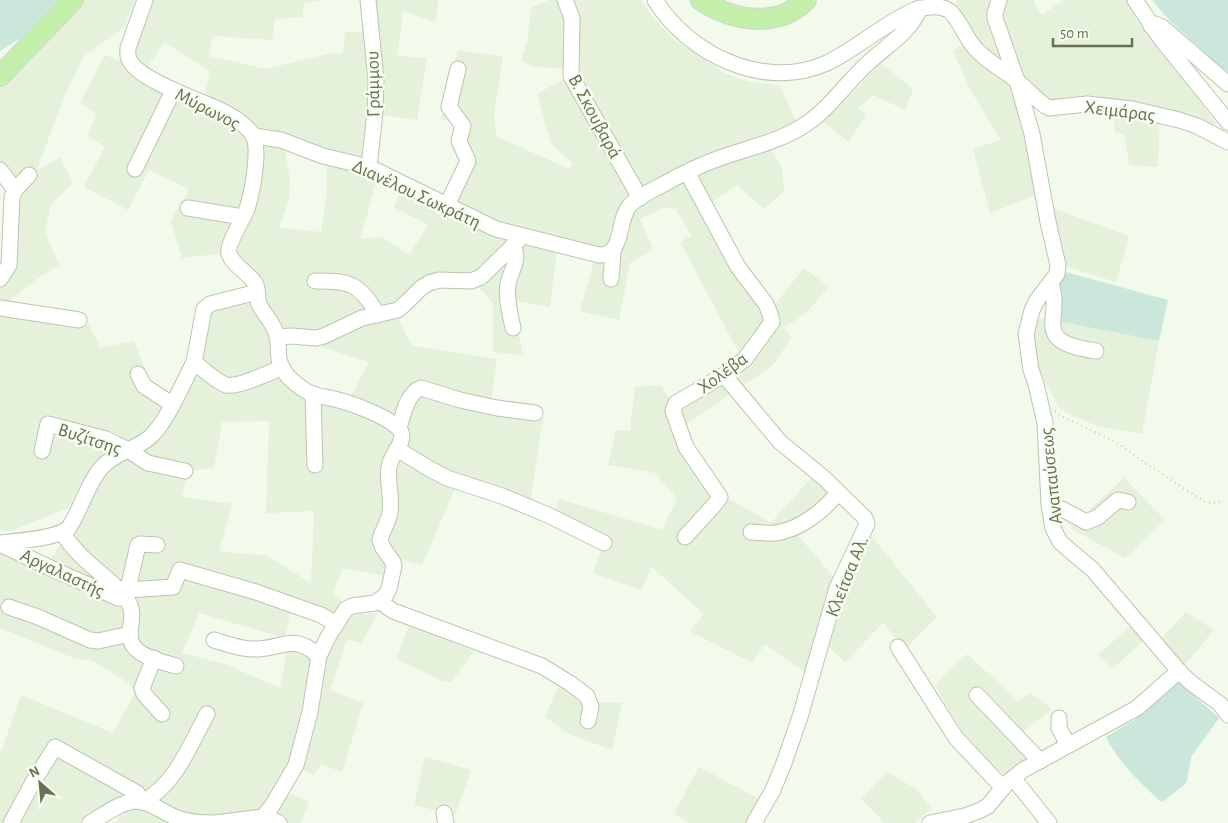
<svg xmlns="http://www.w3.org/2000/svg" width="1228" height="823" font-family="'Alegreya Sans',sans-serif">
	<rect width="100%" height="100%" fill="#f1faeb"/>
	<g fill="#e5f1da">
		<polygon points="85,0 135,0 124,27 84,56 64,97 36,172 60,157 73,183 51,204 45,232 59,265 38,278 5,304 0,303 0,284 13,208 0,163 0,87"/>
		<polygon points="148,0 325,0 304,3 302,17 275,19 272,40 213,36 209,56 266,69 327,54 343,53 345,32 373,31 372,0 438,0 436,22 403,11 397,56 427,58 417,120 369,113 364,163 257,129 204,100 210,71 164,42 145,70 130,55"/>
		<polygon points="549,0 641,0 650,14 671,37 724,73 749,82 780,85 797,124 766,138 782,169 784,191 764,209 737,185 702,209 765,317 764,325 749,344 739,353 680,242 692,236 676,209 663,208 640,219 653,249 630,263 619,320 580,311 597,251 515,232 450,203 467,168 463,145 468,127 441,119 458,50 503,57 494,114 496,136 569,169 573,163 551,144 537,94 573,74 572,69 534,67 521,60 527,42 531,8"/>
		<polygon points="956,0 1035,0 1034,3 1042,15 1064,0 1129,0 1146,27 1216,123 1211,128 1160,110 1158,167 1129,165 1125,135 1115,132 1113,103 1052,105 1021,76 1008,85 1016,93 1038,194 990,213 973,149 1001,140 971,91 953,51 972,39 956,7"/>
		<polygon points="105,55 118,60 167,92 284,145 290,180 289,199 279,228 321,232 327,193 327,160 378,176 360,239 382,237 409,255 428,225 394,207 402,188 557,248 550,307 512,300 523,355 493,352 493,303 470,278 442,275 395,307 320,333 282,334 234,252 182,258 171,221 189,189 149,170 128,210 84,187 105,147 87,135 97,114 80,102"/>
		<polygon points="880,63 913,89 905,110 873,95 857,109 866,114 849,142 822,121 853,93"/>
		<polygon points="1052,208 1129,236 1116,282 1062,265"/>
		<polygon points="804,268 828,287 808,311 784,328 791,338 773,365 684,426 678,404 781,321 772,308"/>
		<polygon points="253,300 269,325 275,362 345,408 369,362 321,347 323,343 367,322 398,318 412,346 497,359 490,409 543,418 530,504 456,486 422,565 383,554 388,566 387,576 343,568 332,594 344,603 335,620 293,601 285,638 199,613 182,653 225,664 280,688 288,647 313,658 294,757 263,811 201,818 130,796 95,811 100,823 0,823 0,755 21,695 113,733 135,693 129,683 91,660 76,659 0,628 0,549 45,569 111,464 129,454 187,474 182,497 232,504 219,551 267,556 311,583 314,511 266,513 269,421 222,422 214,468 196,470 150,459 140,451 155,437 208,311"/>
		<polygon points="0,313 89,325 100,348 134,341 150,383 164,404 141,437 96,463 84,478 68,508 11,531 0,531"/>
		<polygon points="1038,318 1159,341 1142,434 1097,426 1069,414 1059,408 1036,365 1032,348"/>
		<polygon points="661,385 670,401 671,418 726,497 771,523 814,475 834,494 790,526 842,587 869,533 937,617 905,649 883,623 845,662 817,636 808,674 765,644 752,663 690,631 704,614 652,567 641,590 593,573 607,537 554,514 559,499 662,530 677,498 655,473 608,465 616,430 630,431 635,387"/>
		<polygon points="1124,478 1165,520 1125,558 1070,528"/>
		<polygon points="1186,612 1214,630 1181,669 1158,642"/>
		<polygon points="378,613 361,643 347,639 330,690 363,703 342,772 321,764 314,775 300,768 323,657 348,615"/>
		<polygon points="409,624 474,651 451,682 440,680 397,659"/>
		<polygon points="1133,624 1146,638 1113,668 1098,655"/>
		<polygon points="967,654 1018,701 1030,693 1052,709 1010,742 1029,762 1007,778 965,736 935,685"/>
		<polygon points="560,682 586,698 598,702 622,703 612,750 569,734 545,717"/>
		<polygon points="425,757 471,770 455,815 414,805"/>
		<polygon points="699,767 761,800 748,823 690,823 674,814"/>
		<polygon points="887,772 916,789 931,808 915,823 881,823 883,821 861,799"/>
		<polygon points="286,792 309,801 301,823 285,823 271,815"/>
		<polygon points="133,806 156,817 172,823 116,823 122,809"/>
	</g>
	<g fill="#cbe7dc">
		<polygon points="0,0 57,0 21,38 0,51"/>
		<polygon points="1152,0 1228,0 1228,74 1168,19"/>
		<polygon points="1062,271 1168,300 1159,341 1056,321"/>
		<path d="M1179,682L1219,718L1191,757L1187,781L1183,786L1162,802C1142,786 1117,760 1106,737L1136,719Z"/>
	</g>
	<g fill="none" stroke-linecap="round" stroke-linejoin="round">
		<g stroke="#bbc6ad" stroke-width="17">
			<g id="minor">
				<path d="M145,0L128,48C128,52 127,56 129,59C136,79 201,101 220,110C231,115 243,123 251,132C262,144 252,193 247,209C243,219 226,246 229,254C234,267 250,273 256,285C259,291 256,298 259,304C265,316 274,323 277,336C279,344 278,352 279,359C282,374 296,385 308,392C317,397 328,397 338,400C351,403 395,419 401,432C405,442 393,453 390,463C385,476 393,497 390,512C389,522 382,530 380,540L383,548L393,562L394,566L389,589L385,596L375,603L352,606L346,609L328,637L319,656L310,712L296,765L272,806L263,817L262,823"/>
				<polyline points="368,0 376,80 375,112 369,167"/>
				<polyline points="565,0 572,18 571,76 640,198"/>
				<path d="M655,0C689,55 765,91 827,63C858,48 884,23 915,10C925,7 937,5 946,9C955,12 965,35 971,43C982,59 1001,68 1016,80C1028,89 1036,101 1049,108L1087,104L1132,109L1179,120L1197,126L1228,142"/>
				<polyline points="999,0 995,13 995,18 1017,81 1032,134 1048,222 1058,265 1057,274 1037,300 1032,310 1026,334 1031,370 1036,384 1045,423 1049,504 1053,528 1060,542 1093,570 1179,671 1190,682 1220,704 1228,715"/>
				<polyline points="1135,0 1161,39 1228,122"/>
				<polyline points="1151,26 1155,24 1162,27 1228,84"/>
				<path d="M254,136L281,140L323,156L369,167L496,229L599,255C625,255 616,222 630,205C638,197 652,190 662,185C680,175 698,166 717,159C747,148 780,142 806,124C830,108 847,82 868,63C887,45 910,33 920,8"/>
				<polyline points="135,169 173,91"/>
				<polyline points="0,170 15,190"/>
				<polyline points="447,205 468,161 459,141 463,126 449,107 458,69"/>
				<polyline points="188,208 243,217"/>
				<path d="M512,246C522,257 510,272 508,284C506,299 510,314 513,328"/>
				<polyline points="0,279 9,265 12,197 15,190 29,175"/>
				<polyline points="611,279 613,251"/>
				<path d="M315,281C351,281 359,283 378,315"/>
				<path d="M1051,282C1052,288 1054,295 1054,301C1055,314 1048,330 1059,339C1068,347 1085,349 1096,351"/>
				<polyline points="0,308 79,320"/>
				<polyline points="277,337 291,336 316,338 324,336 362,318 398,310 408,301 421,288 429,283 439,280 471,281 481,277 522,237"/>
				<polyline points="194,362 204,309 210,304 257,292"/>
				<polyline points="138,374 144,386 172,404"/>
				<polyline points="724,375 780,442 824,478 865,518 867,524 837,588 800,717 784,763 773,790 754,823"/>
				<polyline points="313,394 315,465"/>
				<path d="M399,428C403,415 407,393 421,388L460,400L497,408L535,413"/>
				<polyline points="397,449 430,469 447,478 502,496 548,515 604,543"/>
				<polyline points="42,451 48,424 106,439 128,450 148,463 185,471"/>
				<polyline points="1050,507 1062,509 1086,522 1098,517 1118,500 1128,502"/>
				<path d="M62,532C73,550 88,563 104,576C113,584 122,591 128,601C138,618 123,635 135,648C144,658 163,662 176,666"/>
				<path d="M751,532C759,532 768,534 775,533C800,530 823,511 838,493"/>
				<polyline points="685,537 716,503 720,497 686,447 673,411 676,403 724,375 745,359 772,322 770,314 766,304 738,267 687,172"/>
				<path d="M0,543C17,541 54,539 68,529C81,510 86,486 101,468C114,453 134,450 149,438C166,424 183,383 194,362C203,369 215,381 226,385C237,388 272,372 282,367"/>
				<polyline points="0,544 59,572 118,598 126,598 138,545 140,544 157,545"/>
				<polyline points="128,590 173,587 180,570 256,592 321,615 336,624"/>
				<polyline points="379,601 393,611 542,666 571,684 587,696 591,707 588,721"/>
				<polyline points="9,607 38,617 90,640 98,641 130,634"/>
				<path d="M214,640C228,644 242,650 256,649C284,649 292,632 319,656"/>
				<polyline points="898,647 956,738 1003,788"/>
				<polyline points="154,658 142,688 144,694 162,714"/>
				<polyline points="977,695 1040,761"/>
				<polyline points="1059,718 1059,728 1068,745"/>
				<polyline points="1013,778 1049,823"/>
				<polyline points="444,813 446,823"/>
				<path d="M11,823L32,784L55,747L137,793L142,802C175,786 190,745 207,714"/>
				<path d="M90,823C104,815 120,802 136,801C150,801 164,813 177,818C188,822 200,823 212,823"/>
				<polyline points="215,823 263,817 269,818 279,823"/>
				<polyline points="930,823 965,816 981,810 988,806 1006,784 1023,770 1137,708 1179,671"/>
			</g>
		</g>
		<g stroke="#d1d5cb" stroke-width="22">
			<g id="major">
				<path d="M701,0C733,21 777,29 806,0"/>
				<polyline points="0,76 73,0"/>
			</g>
		</g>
		<polyline stroke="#c1d1a9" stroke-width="2" stroke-dasharray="1 4" stroke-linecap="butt" points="1055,411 1061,416 1116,442 1142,461 1205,502 1214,503 1222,501"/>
		<use href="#minor" stroke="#fff" stroke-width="15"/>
		<use href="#major" stroke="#c5f0ac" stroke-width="20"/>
	</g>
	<g text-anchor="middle" stroke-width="5" stroke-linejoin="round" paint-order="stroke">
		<g font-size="19" fill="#667251" stroke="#f6fdf1">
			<text transform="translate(372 84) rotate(-91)" y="7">Γράμμου</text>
			<text transform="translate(208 108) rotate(27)" y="7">Μύρωνος</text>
			<text transform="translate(1120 110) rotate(7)" y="7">Χειμάρας</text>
			<text transform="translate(596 116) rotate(62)" y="7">Β. Σκουβαρά</text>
			<text transform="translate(417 193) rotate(25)" y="7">Διανέλου Σωκράτη</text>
			<text transform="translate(722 372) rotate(-36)" y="7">Χολέβα</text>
			<text transform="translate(90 438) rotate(18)" y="7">Βυζίτσης</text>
			<text transform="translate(1050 476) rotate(-96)" y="7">Αναπαύσεως</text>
			<text transform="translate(63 572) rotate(25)" y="7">Αργαλαστής</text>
			<text transform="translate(846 576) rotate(-68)" y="7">Κλείτσα Αλ.</text>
		</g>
	</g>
	<g transform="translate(40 783) rotate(333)" stroke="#f6fdf1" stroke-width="4" paint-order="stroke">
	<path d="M0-4L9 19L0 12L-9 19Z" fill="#667251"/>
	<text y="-8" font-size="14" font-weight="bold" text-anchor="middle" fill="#667251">N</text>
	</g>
	<path d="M1053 38v8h79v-8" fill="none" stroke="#667251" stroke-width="2.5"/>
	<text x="1060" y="38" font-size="15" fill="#667251" stroke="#f6fdf1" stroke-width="4" paint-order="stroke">50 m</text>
</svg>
